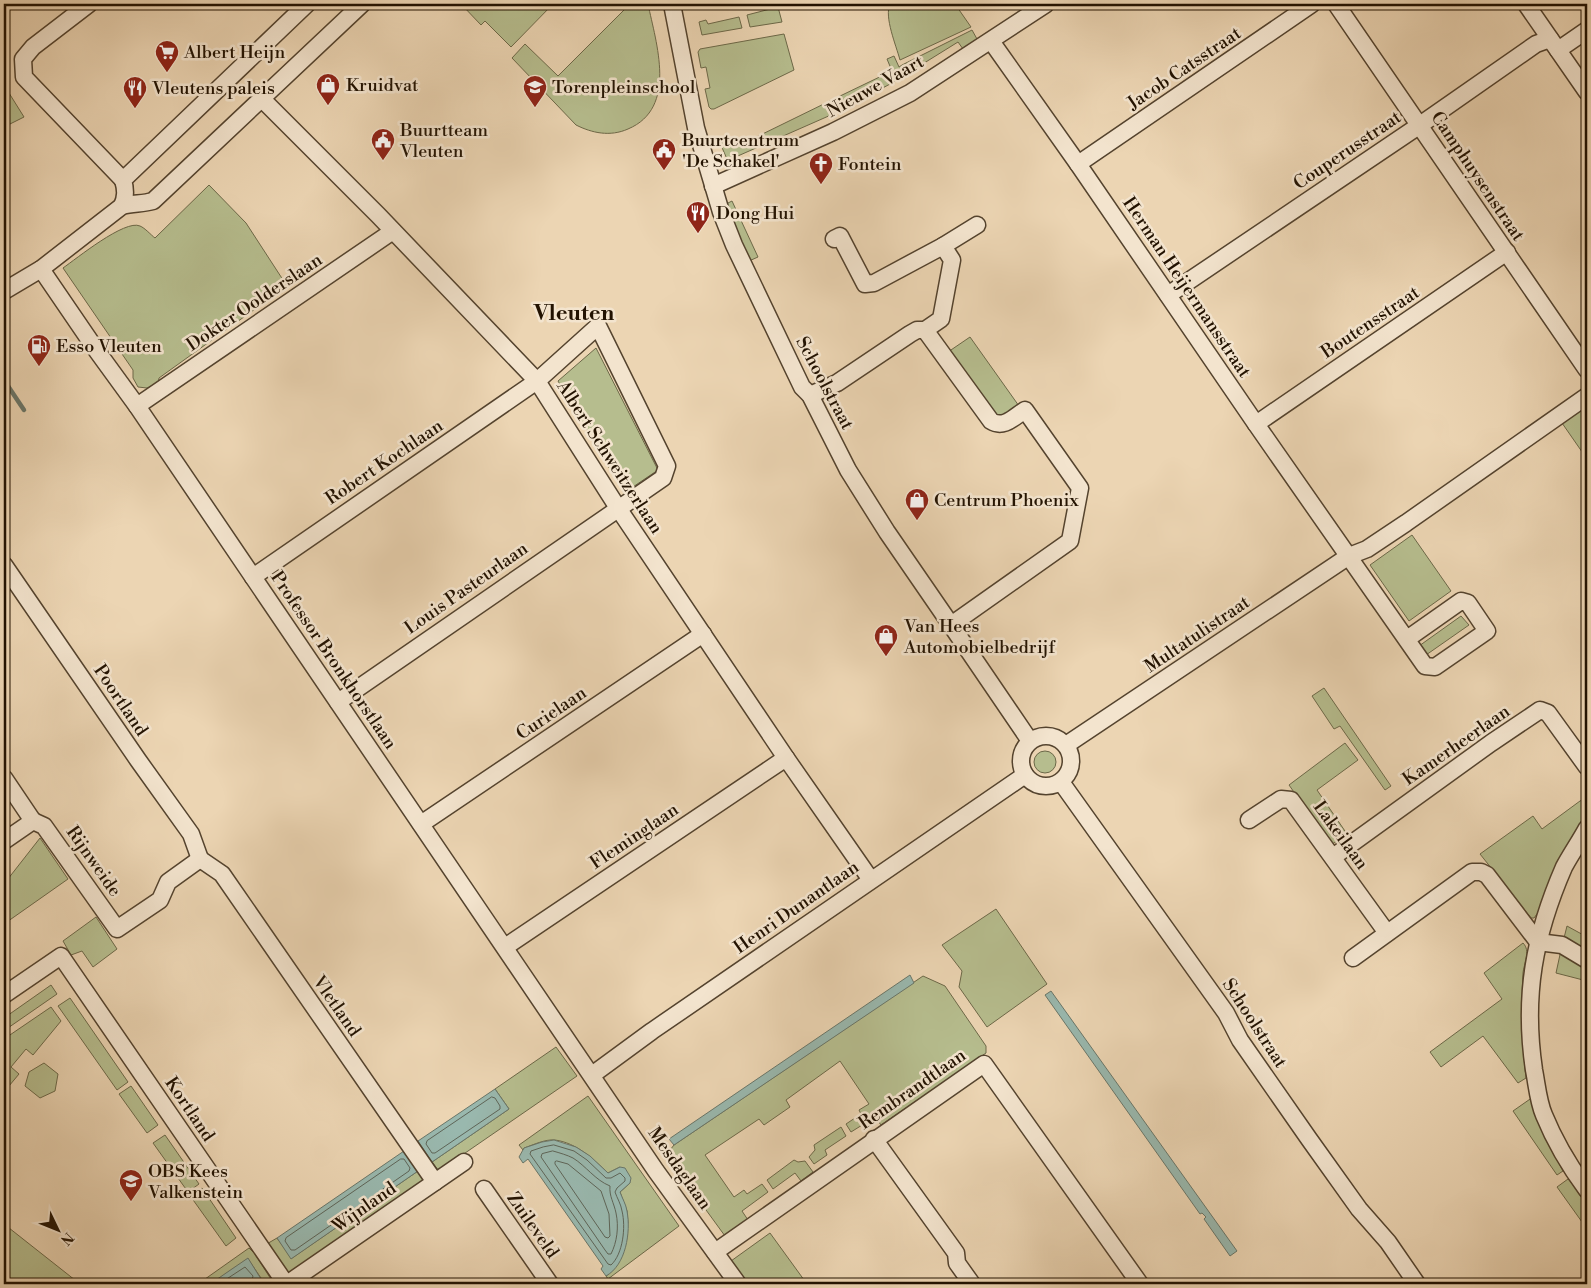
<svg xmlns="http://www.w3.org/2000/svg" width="1591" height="1288" font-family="'Libre Bodoni',serif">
	<rect width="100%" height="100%" fill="#ecd5b3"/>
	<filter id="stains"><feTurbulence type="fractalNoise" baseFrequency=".004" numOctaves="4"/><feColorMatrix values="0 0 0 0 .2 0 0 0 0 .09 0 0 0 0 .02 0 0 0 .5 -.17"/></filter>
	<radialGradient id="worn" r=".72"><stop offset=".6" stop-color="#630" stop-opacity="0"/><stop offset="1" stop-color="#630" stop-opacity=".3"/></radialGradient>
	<g fill="#b6bd8e" stroke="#6c6848">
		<polygon points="461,4 553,4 511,47 485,21 481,25"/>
		<path d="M630,4H648C656,43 678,108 628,129C610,137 592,133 576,125L512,58L525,44L558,76Z"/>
		<path d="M890,4H955L971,27L900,60C896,45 884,17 890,4Z"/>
		<polygon points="778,7 782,22 750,27 747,15"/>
		<polygon points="739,17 742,28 702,35 699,22 706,20 708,24"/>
		<polygon points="972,30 977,39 963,49 958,42 892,83 843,109 838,97 892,71 887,59 894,56 899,67 902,65"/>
		<polygon points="784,34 794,70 714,109 711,109 709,107 705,89 710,88 706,67 701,68 698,52 700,49"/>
		<polygon points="4,85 24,117 4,127"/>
		<polygon points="834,99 840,111 731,159 727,159 720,143 734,137 738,146"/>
		<path d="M209,185L246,223L287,286L159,378L158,383L147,388L138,387L133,378V370L63,268C76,259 125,219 140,226C145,228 151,235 155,238Z"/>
		<polygon points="732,201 758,257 749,261 726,204"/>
		<polygon points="970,337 1019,406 1000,417 995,414 948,352"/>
		<polygon points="596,348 658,470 624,493 558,381"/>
		<polygon points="1587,406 1587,459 1562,423"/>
		<polygon points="1412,535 1451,591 1409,621 1370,565"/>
		<polygon points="1461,616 1469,625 1426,655 1419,646"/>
		<polygon points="1324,688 1391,786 1385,790 1340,726 1334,729 1312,696"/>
		<polygon points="1345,743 1358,760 1317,790 1347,834 1331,845 1289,785"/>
		<circle cx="1045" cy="762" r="11"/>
		<polygon points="1587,798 1587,815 1577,829 1550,880 1542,900 1540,910 1534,918 1531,918 1480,854 1533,816 1542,829 1580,801"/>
		<polygon points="40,838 68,879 4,924 4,884"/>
		<polygon points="996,909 1047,984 987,1027 959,987 962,971 942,945"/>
		<polygon points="96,917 117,949 93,967 82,951 71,955 63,941"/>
		<polygon points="1567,926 1587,937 1587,956 1563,942"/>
		<path d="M1523,943C1531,951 1524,963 1523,973C1521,1009 1522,1042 1526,1078L1518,1083L1483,1036L1441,1067L1430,1052L1502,999L1484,973Z"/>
		<polygon points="1561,950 1587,966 1587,981 1556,973"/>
		<polygon points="923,976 945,986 986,1046 986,1053 881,1125 875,1117 851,1132 846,1124 861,1114 859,1110 869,1104 840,1061 786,1100 790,1107 764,1125 759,1119 705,1155 734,1197 744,1190 747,1194 762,1184 768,1192 742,1211 748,1220 725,1236 666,1155 674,1145"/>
		<polygon points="51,985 57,994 5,1030 4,1018"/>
		<polygon points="70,998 128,1082 117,1090 58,1006"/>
		<polygon points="51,1007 61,1021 33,1055 26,1049 11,1067 19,1074 9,1086 4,1082 4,1039"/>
		<polygon points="556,1047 577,1076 439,1171 432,1162 509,1109 495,1089"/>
		<polygon points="44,1063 58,1074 55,1091 40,1098 25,1086 29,1072"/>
		<polygon points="131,1086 158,1125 147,1133 119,1094"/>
		<path d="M588,1096L679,1226L608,1279L606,1276L609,1274L628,1223L627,1211L620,1192L630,1183L620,1167L608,1173C593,1159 577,1143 555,1140C545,1139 533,1145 524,1148L523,1150L519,1145Z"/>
		<polygon points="1533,1097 1544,1135 1563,1171 1557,1175 1513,1111"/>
		<polygon points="841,1127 846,1136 825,1150 827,1155 814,1164 809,1157 815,1150 814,1145"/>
		<polygon points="165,1135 199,1184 188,1192 153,1143"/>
		<polygon points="794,1160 798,1162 805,1161 813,1172 801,1181 795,1173 773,1189 767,1180"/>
		<polygon points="418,1171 425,1181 288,1277 265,1245 277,1238 292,1258"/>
		<polygon points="1568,1179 1587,1200 1587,1229 1557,1187"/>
		<polygon points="202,1188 236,1238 226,1246 191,1197"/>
		<polygon points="4,1224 80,1284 4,1284"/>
		<polygon points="770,1233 807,1284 748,1284 731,1261"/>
		<polygon points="249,1248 255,1254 274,1284 253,1284 261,1278 248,1259 211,1284 198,1284"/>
	</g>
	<g fill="#99b8ae" stroke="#697669">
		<polygon points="910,975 914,983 674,1145 669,1139"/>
		<polygon points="1051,991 1237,1251 1230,1256 1204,1219 1206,1217 1202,1213 1200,1214 1045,995"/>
		<polygon points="495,1089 509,1109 432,1162 418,1141"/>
		<path d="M554,1140L576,1147L590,1156L608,1173L620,1167L625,1168L631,1178L630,1183L620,1192C622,1198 626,1204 627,1211C631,1232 626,1265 606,1276L601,1269L603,1266L528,1159L523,1163L519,1157L524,1148L542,1142Z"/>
		<polygon points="404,1151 418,1171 291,1259 277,1238"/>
		<polygon points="248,1258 261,1279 254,1284 210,1284"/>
	</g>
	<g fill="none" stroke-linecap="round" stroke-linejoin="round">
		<g stroke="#5e6558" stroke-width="1">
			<polygon points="492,1097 495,1098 500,1106 500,1109 435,1153 432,1153 426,1144 427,1141"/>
			<path d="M554,1145L574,1151L587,1160L606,1178H611L620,1173L625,1178V1181L617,1188L615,1192C617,1198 621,1204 622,1211C626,1227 623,1254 611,1265L608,1264L530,1154L531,1151L543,1147Z"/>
			<path d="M553,1151C560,1153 567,1155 573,1158C586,1166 595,1180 610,1186C609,1196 614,1203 616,1213C619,1227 617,1242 611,1254H608L605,1250L541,1157L542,1154Z"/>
			<polygon points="401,1159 404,1159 410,1168 409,1171 295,1250 291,1250 285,1241 286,1238"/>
			<polygon points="557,1161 568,1164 601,1191 609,1214 610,1236 608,1238 605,1237 555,1164 555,1162"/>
			<polyline points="219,1284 245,1267 253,1276 251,1284"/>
		</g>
		<polyline stroke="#697669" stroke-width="4.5" points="4,380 24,410"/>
		<g stroke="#54432e" stroke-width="19">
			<g id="minor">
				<polyline points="89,4 33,47 23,59 24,77 123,180"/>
				<polyline points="672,4 696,128 721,212 734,245 802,387 810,395 848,470 887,532 951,625 1030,741"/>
				<polyline points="1336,4 1587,370"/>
				<polyline points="1526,4 1587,92"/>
				<polyline points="991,41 1078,164 1256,424 1425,666 1435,667 1487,631 1468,603 1461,601 1407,639"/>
				<polyline points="1558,50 1587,30"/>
				<polyline points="262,99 378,215 537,381 618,508 786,758 871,880"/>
				<polyline points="1078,164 1312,4"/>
				<polyline points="713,186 833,132 910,93 1046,4"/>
				<path d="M122,206C126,197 126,190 123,180L307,4"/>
				<polyline points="943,246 977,225"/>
				<polyline points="41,269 97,351 137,406 656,1171 738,1284"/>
				<path d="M4,291L41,269L122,206C132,203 143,204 153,201L362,4"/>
				<polyline points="1168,295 1420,125 1536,44 1550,39"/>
				<path d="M925,330L991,421C1004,429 1014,417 1025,410L1080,488L1070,541L951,625"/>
				<polyline points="810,395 837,383 910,334 917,330 925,330 941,319 952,260 943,246 874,283 865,284 840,236 834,239"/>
				<polyline points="137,406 393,231"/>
				<polyline points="1256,424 1507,252"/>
				<polyline points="4,565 138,760 191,834 200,859"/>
				<polyline points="253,577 537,381 598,326 667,466 663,478 338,702"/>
				<circle cx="1046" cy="761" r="25"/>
				<polyline points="1066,745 1349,556 1367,549 1406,523 1587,396"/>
				<polyline points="4,778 33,821"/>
				<polyline points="1061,782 1226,1013 1240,1040 1309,1139 1359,1209 1388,1242 1417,1284"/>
				<polyline points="1249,820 1281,799 1291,800 1387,933"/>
				<polyline points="421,824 703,634"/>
				<path d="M1587,828C1580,841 1571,854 1564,867C1534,936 1523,996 1534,1070C1537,1085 1538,1101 1544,1115C1555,1142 1570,1167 1587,1190"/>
				<polyline points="4,841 33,821 44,826 117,929 160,900 168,882 200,859"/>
				<polyline points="1333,857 1491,743 1540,710 1548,713 1587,767"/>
				<polyline points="200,859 222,874 435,1182"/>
				<polyline points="505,947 786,758"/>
				<polyline points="1353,958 1472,872 1481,872 1487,875 1538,942 1562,945 1587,960"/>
				<polyline points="4,995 61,956 286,1284"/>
				<polyline points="592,1075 652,1031 1025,775"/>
				<polyline points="874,1139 956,1253 957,1263 972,1284"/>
				<polyline points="484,1189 550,1284"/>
				<polyline points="715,1252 984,1064 1140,1284"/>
				<polyline points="287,1284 464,1162"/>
			</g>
		</g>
		<use href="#minor" stroke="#f3e4ce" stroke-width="16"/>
	</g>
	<defs>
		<g id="supermarket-pin" transform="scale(1.25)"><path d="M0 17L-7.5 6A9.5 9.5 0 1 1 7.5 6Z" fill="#8f2418" stroke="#f3e4ce"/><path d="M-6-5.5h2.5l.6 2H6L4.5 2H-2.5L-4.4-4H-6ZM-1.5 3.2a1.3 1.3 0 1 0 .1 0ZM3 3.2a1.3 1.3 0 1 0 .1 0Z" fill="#fff"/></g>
		<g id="shop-pin" transform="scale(1.25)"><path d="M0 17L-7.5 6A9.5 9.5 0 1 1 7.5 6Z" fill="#8f2418" stroke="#f3e4ce"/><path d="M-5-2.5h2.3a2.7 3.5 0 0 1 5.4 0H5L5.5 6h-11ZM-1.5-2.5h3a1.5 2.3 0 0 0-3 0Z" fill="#fff"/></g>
		<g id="school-pin" transform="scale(1.25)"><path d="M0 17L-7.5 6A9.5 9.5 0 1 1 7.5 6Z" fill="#8f2418" stroke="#f3e4ce"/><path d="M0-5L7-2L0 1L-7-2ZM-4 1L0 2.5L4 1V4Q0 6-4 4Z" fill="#fff"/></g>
		<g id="restaurant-pin" transform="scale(1.25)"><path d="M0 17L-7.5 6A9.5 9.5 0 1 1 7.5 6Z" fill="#8f2418" stroke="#f3e4ce"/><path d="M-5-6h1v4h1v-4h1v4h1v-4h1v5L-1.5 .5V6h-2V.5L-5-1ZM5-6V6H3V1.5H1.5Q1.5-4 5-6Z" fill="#fff"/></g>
		<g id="civic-pin" transform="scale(1.25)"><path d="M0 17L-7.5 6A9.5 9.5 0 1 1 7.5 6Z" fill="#8f2418" stroke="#f3e4ce"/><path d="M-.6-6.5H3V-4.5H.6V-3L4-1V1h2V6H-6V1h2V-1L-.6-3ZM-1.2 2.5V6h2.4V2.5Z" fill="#fff"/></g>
		<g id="church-pin" transform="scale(1.25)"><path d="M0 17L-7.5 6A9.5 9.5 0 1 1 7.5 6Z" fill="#8f2418" stroke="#f3e4ce"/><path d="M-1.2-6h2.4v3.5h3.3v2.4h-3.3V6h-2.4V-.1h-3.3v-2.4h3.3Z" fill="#fff"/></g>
		<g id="fuel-pin" transform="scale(1.25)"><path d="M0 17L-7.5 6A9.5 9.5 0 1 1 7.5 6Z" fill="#8f2418" stroke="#f3e4ce"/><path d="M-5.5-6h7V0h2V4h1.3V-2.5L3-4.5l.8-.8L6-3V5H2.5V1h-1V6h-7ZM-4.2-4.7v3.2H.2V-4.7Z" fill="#fff"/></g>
	</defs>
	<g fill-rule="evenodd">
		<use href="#supermarket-pin" x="167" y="52"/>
		<use href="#shop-pin" x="328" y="85"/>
		<use href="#school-pin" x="535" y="87"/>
		<use href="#restaurant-pin" x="135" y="88"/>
		<use href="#civic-pin" x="383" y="140"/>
		<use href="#civic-pin" x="664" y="150"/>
		<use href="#church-pin" x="821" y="164"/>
		<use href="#restaurant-pin" x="698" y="213"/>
		<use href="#fuel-pin" x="39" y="346"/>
		<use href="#shop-pin" x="917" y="500"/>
		<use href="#shop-pin" x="886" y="636"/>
		<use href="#school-pin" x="131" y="1181"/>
	</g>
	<g text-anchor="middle" stroke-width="5" stroke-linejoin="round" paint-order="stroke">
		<g font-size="18" fill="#221201" stroke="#f3e4ce" text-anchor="start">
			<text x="184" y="58">Albert Heijn</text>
			<text x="346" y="91">Kruidvat</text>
			<text x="552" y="93">Torenpleinschool</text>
			<text x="152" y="94">Vleutens paleis</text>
			<text x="400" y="136">Buurtteam<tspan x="400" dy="21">Vleuten</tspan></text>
			<text x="682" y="146">Buurtcentrum<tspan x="682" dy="21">'De Schakel'</tspan></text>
			<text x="838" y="170">Fontein</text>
			<text x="716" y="219">Dong Hui</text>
			<text x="56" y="352">Esso Vleuten</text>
			<text x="934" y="506">Centrum Phoenix</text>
			<text x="904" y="632">Van Hees<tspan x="904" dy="21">Automobielbedrijf</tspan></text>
			<text x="148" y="1177">OBS Kees<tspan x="148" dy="21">Valkenstein</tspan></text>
		</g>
		<g font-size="18" fill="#221201" stroke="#f3e4ce">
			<text transform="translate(1184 68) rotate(-34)" y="6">Jacob Catsstraat</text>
			<text transform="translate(875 86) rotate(-29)" y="6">Nieuwe Vaart</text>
			<text transform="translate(1347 150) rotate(-34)" y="6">Couperusstraat</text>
			<text transform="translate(1478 176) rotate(56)" y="6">Camphuysenstraat</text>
			<text transform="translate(1187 287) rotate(56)" y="6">Herman Heijermansstraat</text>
			<text transform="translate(254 302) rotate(-34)" y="6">Dokter Oolderslaan</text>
			<text transform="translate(1370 322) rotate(-34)" y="6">Boutensstraat</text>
			<text transform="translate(825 383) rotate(62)" y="6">Schoolstraat</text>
			<text transform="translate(610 457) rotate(57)" y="6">Albert Schweitzerlaan</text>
			<text transform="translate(384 462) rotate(-34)" y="6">Robert Kochlaan</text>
			<text transform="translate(466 588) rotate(-35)" y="6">Louis Pasteurlaan</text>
			<text transform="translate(1197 634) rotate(-34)" y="6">Multatulistraat</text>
			<text transform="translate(334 660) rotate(56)" y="6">Professor Bronkhorstlaan</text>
			<text transform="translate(121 700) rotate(56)" y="6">Poortland</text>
			<text transform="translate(551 713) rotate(-34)" y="6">Curielaan</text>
			<text transform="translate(1456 745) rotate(-35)" y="6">Kamerheerlaan</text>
			<text transform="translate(1341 835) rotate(54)" y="6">Lakeilaan</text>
			<text transform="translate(634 836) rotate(-34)" y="6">Fleminglaan</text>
			<text transform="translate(94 861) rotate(55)" y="6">Rijnweide</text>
			<text transform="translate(796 907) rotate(-35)" y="6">Henri Dunantlaan</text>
			<text transform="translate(337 1006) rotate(55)" y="6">Vletland</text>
			<text transform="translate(1255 1023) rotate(57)" y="6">Schoolstraat</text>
			<text transform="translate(912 1089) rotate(-35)" y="6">Rembrandtlaan</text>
			<text transform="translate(190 1109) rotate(56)" y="6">Kortland</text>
			<text transform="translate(680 1168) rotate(55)" y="6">Mesdaglaan</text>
			<text transform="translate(364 1207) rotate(-35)" y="6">Wijnland</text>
			<text transform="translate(533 1225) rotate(55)" y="6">Zuileveld</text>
		</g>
		<g font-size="22" font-weight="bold" fill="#221201" stroke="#f3e4ce">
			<text x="574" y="320">Vleuten</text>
		</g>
	</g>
	<rect width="1591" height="1288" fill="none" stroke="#ecd5b3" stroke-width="20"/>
	<rect x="5" y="5" width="1581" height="1278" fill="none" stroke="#221201" stroke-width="2.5"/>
	<rect x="10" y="10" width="1571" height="1268" fill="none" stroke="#221201"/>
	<g transform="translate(58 1230) rotate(133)" stroke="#f3e4ce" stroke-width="4" paint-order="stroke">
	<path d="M0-4L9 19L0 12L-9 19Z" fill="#221201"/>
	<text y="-8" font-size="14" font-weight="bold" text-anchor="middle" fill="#221201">N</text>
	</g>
	<rect width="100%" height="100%" filter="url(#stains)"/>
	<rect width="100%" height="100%" fill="url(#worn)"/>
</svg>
